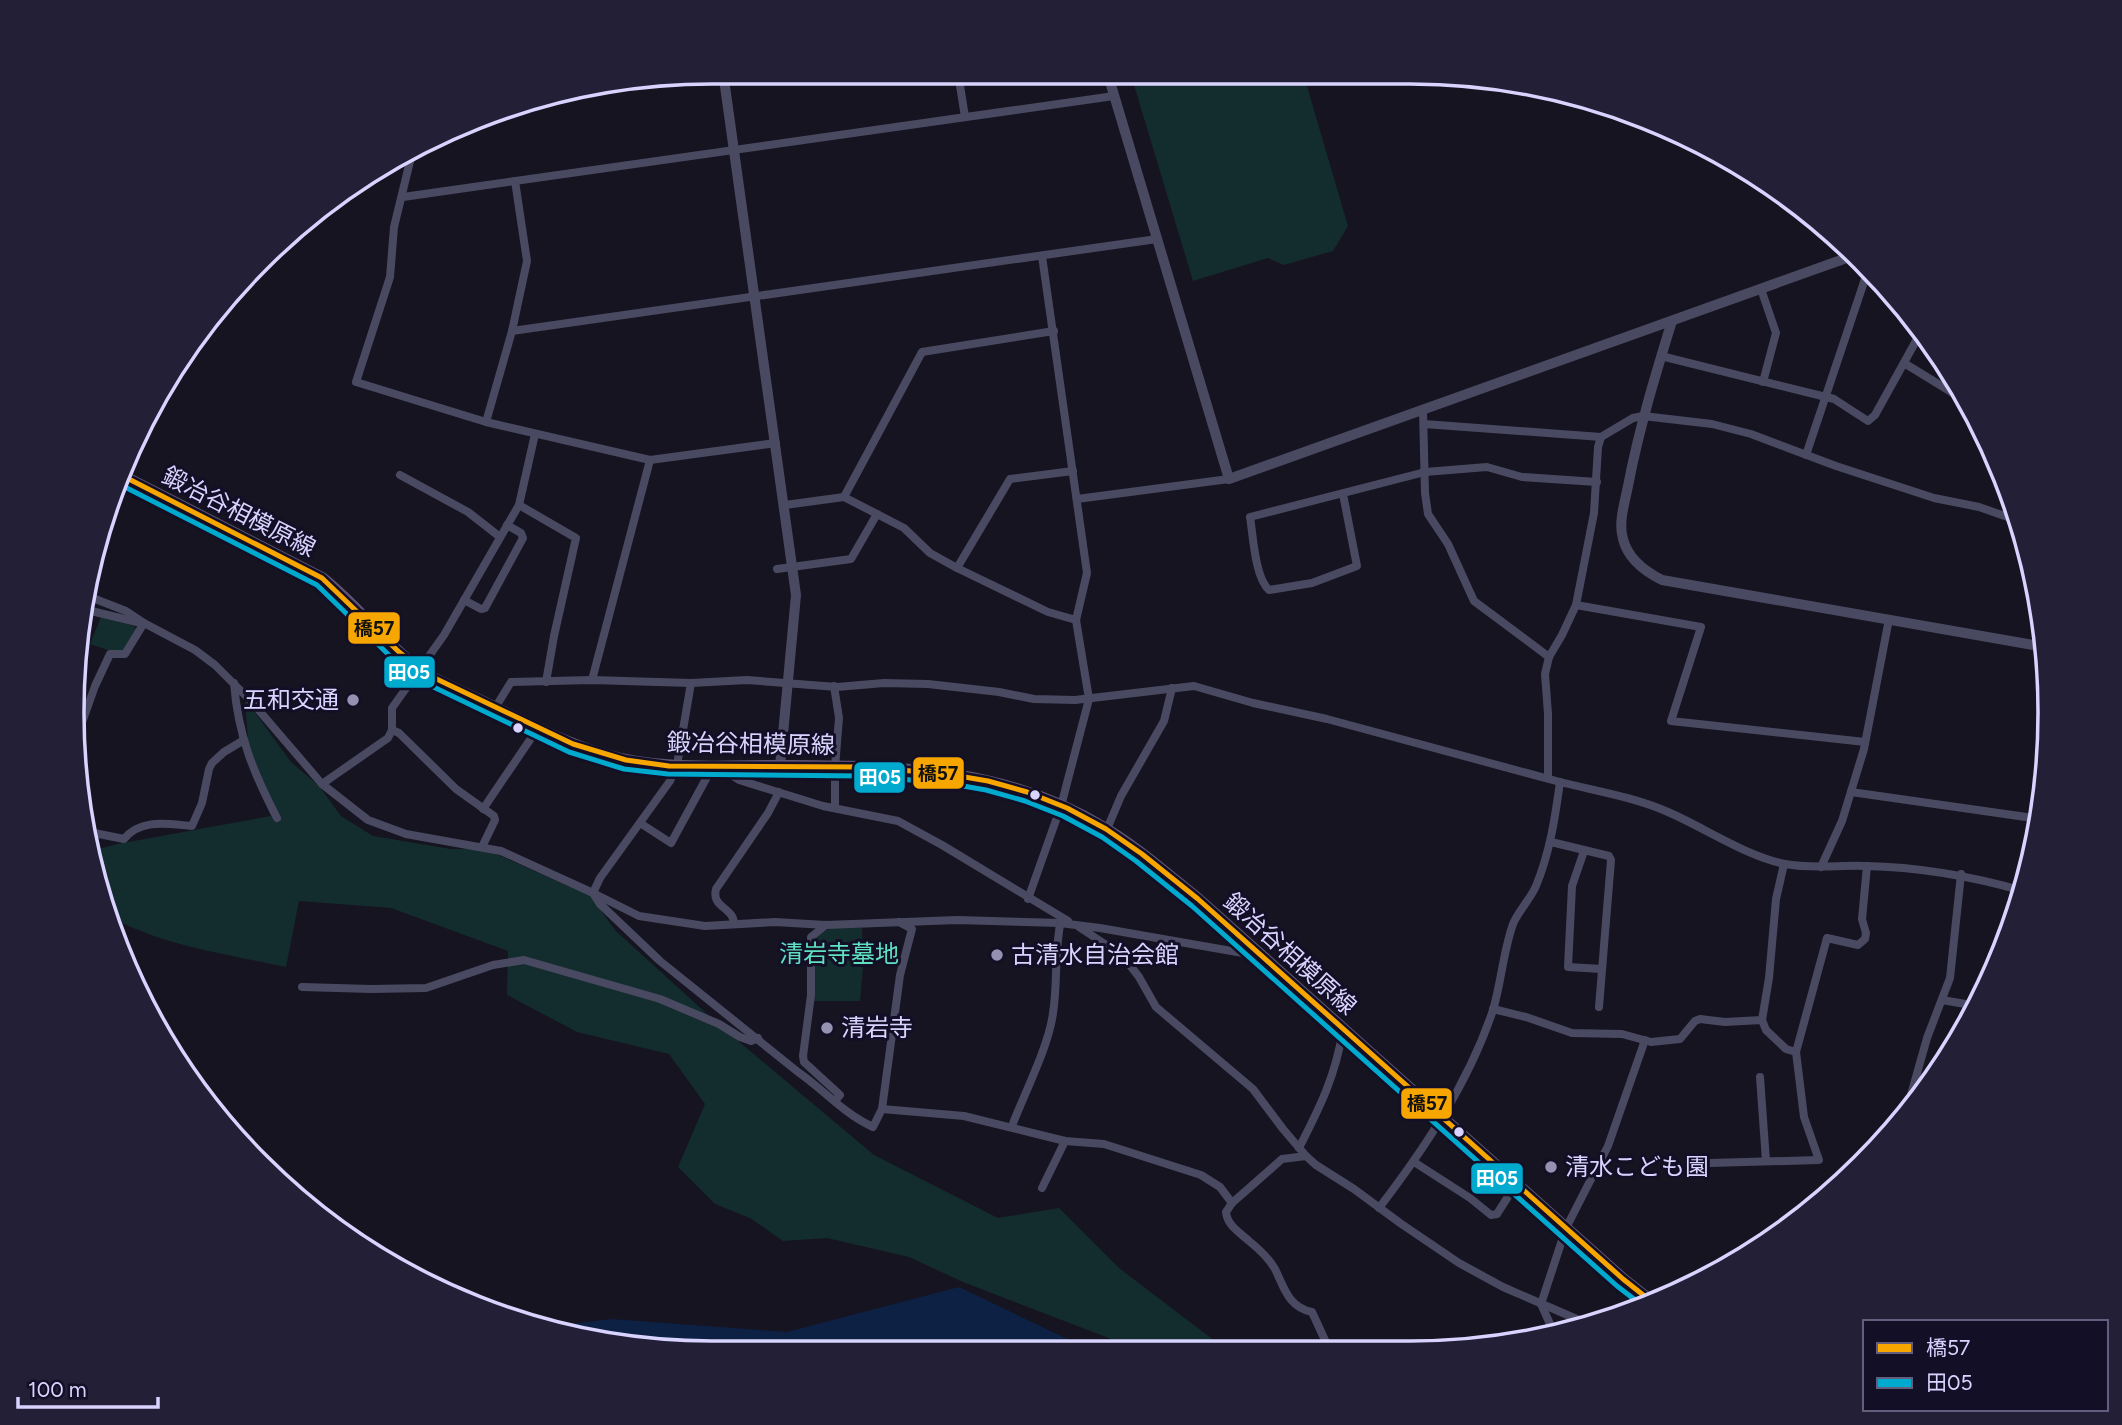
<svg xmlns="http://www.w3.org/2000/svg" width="2122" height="1425" font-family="Figtree,'Noto Sans JP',sans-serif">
	<rect width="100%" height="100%" fill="#161421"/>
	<g fill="#132c2d">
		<polygon points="1131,75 1304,76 1348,226 1333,251 1284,265 1268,258 1193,281"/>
		<polygon points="101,617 134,626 137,630 124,650 108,650 90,644"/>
		<path d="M245,699L291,762L319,786L341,816L373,836L451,849H485L590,896L616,931L718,1024L874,1155L998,1218L1059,1208L1119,1268L1228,1351L1133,1350L1119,1342L963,1282L909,1257L827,1238L783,1241L750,1218L715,1204L678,1167L705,1104L669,1054L577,1032L507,995L508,951L391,908L299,901L286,967C227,954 162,946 109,916L93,878L91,851L117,844L271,816L250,767Z"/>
		<polygon points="831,928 862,928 863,966 860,1001 814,1001 814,941 819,934"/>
	</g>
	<polygon fill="#0d2144" points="959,1287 1090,1350 661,1348 562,1325 611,1319 787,1332"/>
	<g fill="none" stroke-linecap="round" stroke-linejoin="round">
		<g stroke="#4a4962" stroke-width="8">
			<polyline points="958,73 965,117"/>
			<polyline points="412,153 394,227 390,277 356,382 486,422 650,460 776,443"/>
			<polyline points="403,197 1114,96"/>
			<polyline points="1761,289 1776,333 1763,382"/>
			<polyline points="512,331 1157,239"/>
			<polyline points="1661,356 1834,399 1868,421 1875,415 1922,330"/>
			<polyline points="1904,363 1966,401"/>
			<polyline points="1423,410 1425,493 1428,514 1448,544 1474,601 1549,657 1545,674 1548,714 1548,777"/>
			<polyline points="486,422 512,331 527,261 515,181"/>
			<polyline points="1424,424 1601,437"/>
			<polyline points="1806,455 1868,270"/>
			<polyline points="400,475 468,512 500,537"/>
			<path d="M1343,494L1357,566L1312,583L1269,590C1255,578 1253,535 1250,517L1425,472L1487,467L1522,477L1597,482"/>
			<polyline points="844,497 922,352 1054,331"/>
			<polyline points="1077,499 1229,479"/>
			<polyline points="519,505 576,538 554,636 546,682"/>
			<polyline points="785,505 844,497 904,528 930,553 957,568 1048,612 1076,620"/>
			<polyline points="957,568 1010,479 1073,471"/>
			<polyline points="777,569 851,559 877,514"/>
			<polyline points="90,597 126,611 144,623 195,650 215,665 250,700 322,784 368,820 406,834 501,851 593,893 639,916 705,926 775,922 826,925 957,920 1060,923 1100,928 1260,956"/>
			<polyline points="464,600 481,609 485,608 523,538 521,533 507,525"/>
			<polyline points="1576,605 1701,627 1671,721 1865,742"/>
			<polyline points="87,610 141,623"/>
			<polyline points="1549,657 1562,635 1576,605 1594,513 1598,447 1601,437 1633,418 1643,416 1712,424 1751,434 1836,466 1934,498 1979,507 2019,521"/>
			<polyline points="592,680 650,460"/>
			<path d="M234,683C238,735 253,772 277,818"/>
			<polyline points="834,686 839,718 835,767 835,808"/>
			<path d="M495,708L511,682L592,680L691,683L747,680L837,687L884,683L928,684L999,692L1034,699L1075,700L1194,686L1253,703L1327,719L1560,782C1596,791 1634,797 1668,812C1705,828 1746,856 1785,864C1811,869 1839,865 1865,866C1919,867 1971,876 2023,891"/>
			<polyline points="392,730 399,733 456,789 494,816 495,820 482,847"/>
			<polyline points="79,731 95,686 110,654 125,654 144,623"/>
			<polyline points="725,766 730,774 739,780 823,806 898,821 942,845 1068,921"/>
			<polyline points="322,784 388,738 392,730 392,708 444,635 519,505 535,434"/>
			<polyline points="1851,792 2040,819"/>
			<polyline points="483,809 538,728"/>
			<polyline points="640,823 671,843 713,766"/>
			<polyline points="1107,829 1121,796 1164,721 1172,688"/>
			<path d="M89,832L124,839C141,818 168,824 192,826L202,803L209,769L212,763L224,752L244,740"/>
			<polyline points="1551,842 1609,856 1611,860 1599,1007"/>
			<polyline points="1584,851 1572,886 1568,967 1602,969"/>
			<polyline points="1784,864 1776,899 1769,978 1762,1020 1766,1030 1786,1049 1796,1052"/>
			<polyline points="1821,867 1842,821 1864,749 1889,619"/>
			<path d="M593,893L600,904L660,961L798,1072C824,1090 844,1114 873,1127L882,1109L964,1116L1065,1141L1104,1144L1201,1175L1220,1187L1232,1203L1226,1212C1227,1225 1239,1232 1249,1241C1259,1249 1268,1257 1275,1269C1284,1287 1288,1307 1312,1312L1330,1351"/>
			<polyline points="593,893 600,878 670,781 677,765 691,683"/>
			<polyline points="1028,899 1061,806 1089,699 1076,620 1087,573 1042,256"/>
			<path d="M734,924C734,907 711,908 716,889L768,813L779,792"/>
			<polyline points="826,925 811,937 811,995 803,1056 804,1062 840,1095 835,1101"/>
			<polyline points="1079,927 1123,956 1139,977 1156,1007 1253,1089 1283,1129 1306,1156 1316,1165 1354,1189 1400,1223 1459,1263 1503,1287 1579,1320 1596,1323"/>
			<polyline points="302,987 371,989 426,988 493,965 524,960 660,999 719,1024 740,1037 751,1041 758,1038"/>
			<polyline points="1942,1000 1977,1006"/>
			<polyline points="1493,1009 1526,1017 1572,1033 1622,1034 1651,1042 1680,1039 1695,1021 1700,1019 1725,1022 1762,1020"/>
			<polyline points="1760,1077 1766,1161"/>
			<polyline points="882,1109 900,975 912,929 899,922"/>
			<polyline points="1905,1116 1927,1038 1950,978 1961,874"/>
			<path d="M1012,1126C1024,1094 1049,1046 1053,1013C1058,982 1054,951 1061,920"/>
			<path d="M1299,1148C1320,1107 1336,1075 1343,1029"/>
			<polyline points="1414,1162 1470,1198 1491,1215 1497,1214 1516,1184"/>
			<polyline points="1710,1163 1819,1160 1804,1117 1796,1052 1827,938 1858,945 1865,939 1866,933 1862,919 1867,866"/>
			<polyline points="1042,1188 1065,1141"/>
			<polyline points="1232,1203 1282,1159 1306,1156"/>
			<path d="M1379,1208C1425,1148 1469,1082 1493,1010C1501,983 1503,954 1512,927C1515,915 1530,900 1536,886C1550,852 1555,818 1560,782"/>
			<polyline points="1555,1335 1541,1304 1566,1228 1608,1146 1645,1040"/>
		</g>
		<g stroke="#4a4962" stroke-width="10">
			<polyline points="723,72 796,595 780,766"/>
			<polyline points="1108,75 1229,479 1855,255"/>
			<path d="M1672,321C1655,376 1639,429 1628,486C1625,502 1618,522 1623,539C1628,559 1644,571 1662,580L2045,647"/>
		</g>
		<path stroke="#5e5373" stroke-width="12" d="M119,474L322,578C354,603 379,636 410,662C429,679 456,689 479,700C520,720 561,742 605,755C660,771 722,766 778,766C896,767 1002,765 1106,829C1139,849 1168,875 1198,899L1623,1279L1652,1302"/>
		<g stroke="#130f26" stroke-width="10">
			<polyline id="bus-1" points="119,474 322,578 399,652 426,674 573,744 626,760 669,766 864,767 947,774 988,781 1027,792 1067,808 1106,829 1142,854 1198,899 1623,1279 1652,1302"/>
		</g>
		<g stroke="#130f26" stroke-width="10">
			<polyline id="bus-2" points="117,483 317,585 393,659 421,681 569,752 624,769 668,774 864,776 946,783 986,790 1025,801 1063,816 1102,837 1136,861 1192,906 1617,1286 1643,1306"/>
		</g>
		<use href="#bus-1" stroke="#f7a600" stroke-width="5"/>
		<use href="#bus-2" stroke="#00a9ce" stroke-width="5"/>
	</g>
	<g fill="#9591b1" stroke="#130f26" stroke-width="2.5">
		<circle cx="353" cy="700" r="7"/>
		<circle cx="997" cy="955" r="7"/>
		<circle cx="827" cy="1028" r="7"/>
		<circle cx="1551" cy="1167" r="7"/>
	</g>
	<g fill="#d9d4ff" stroke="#130f26" stroke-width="2.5">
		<circle cx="518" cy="728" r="6"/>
		<circle cx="1035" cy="795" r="6"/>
		<circle cx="1459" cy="1132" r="6"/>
	</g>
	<g text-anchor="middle" stroke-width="6" stroke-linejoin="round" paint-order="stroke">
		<g font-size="24" fill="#d9d4ff" stroke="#130f26">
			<text transform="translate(239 512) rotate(27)" y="8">鍛冶谷相模原線</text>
			<text transform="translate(751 744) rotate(1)" y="8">鍛冶谷相模原線</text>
			<text transform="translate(1290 954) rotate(42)" y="8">鍛冶谷相模原線</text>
		</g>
		<g font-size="24" fill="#d9d4ff" stroke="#130f26" text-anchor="start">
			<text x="339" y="708" text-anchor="end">五和交通</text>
			<text x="1011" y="963">古清水自治会館</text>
			<text x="841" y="1036">清岩寺</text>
			<text x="1565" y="1175">清水こども園</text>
		</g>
		<g font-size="24" fill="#5fe0c0" stroke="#130f26">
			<text x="839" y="962">清岩寺墓地</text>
		</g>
	</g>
	<path d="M0 0H2122V1425H0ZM712 84H1410A628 628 0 0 1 2038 712V713A628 628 0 0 1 1410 1341H712A628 628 0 0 1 84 713V712A628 628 0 0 1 712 84Z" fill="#231f37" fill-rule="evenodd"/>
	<path fill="none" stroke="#d9d4ff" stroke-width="3.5" d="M712 84H1410A628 628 0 0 1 2038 712V713A628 628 0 0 1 1410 1341H712A628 628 0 0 1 84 713V712A628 628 0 0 1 712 84Z"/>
	<g stroke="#130f26" stroke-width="2.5">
		<rect x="347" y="611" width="54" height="34" rx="7" fill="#f7a600"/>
		<rect x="383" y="655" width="53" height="34" rx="7" fill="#00a9ce"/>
		<rect x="912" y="756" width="53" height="34" rx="7" fill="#f7a600"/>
		<rect x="853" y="761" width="53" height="33" rx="7" fill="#00a9ce"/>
		<rect x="1400" y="1087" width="53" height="33" rx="7" fill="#f7a600"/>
		<rect x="1470" y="1162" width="54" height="33" rx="7" fill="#00a9ce"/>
	</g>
	<g font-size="19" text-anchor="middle" font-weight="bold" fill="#fff">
		<text x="409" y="679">田05</text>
		<text x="880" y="784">田05</text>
		<text x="1497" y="1185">田05</text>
	</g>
	<g font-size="19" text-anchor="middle" font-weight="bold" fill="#111">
		<text x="374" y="635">橋57</text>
		<text x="938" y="780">橋57</text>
		<text x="1427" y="1110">橋57</text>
	</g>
	<rect x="1863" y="1320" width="245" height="91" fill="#130f26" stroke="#625e7d" stroke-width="2"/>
	<rect x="1877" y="1343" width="35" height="10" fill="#f7a600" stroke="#625e7d" stroke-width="2"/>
	<text x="1926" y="1355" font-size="21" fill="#d9d4ff">橋57</text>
	<rect x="1877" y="1378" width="35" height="10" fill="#00a9ce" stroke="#625e7d" stroke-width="2"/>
	<text x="1926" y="1390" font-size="21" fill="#d9d4ff">田05</text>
	<path d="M18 1397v10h140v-10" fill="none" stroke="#d9d4ff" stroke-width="3.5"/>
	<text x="28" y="1397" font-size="21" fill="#d9d4ff" stroke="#130f26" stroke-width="5" paint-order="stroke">100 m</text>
</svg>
